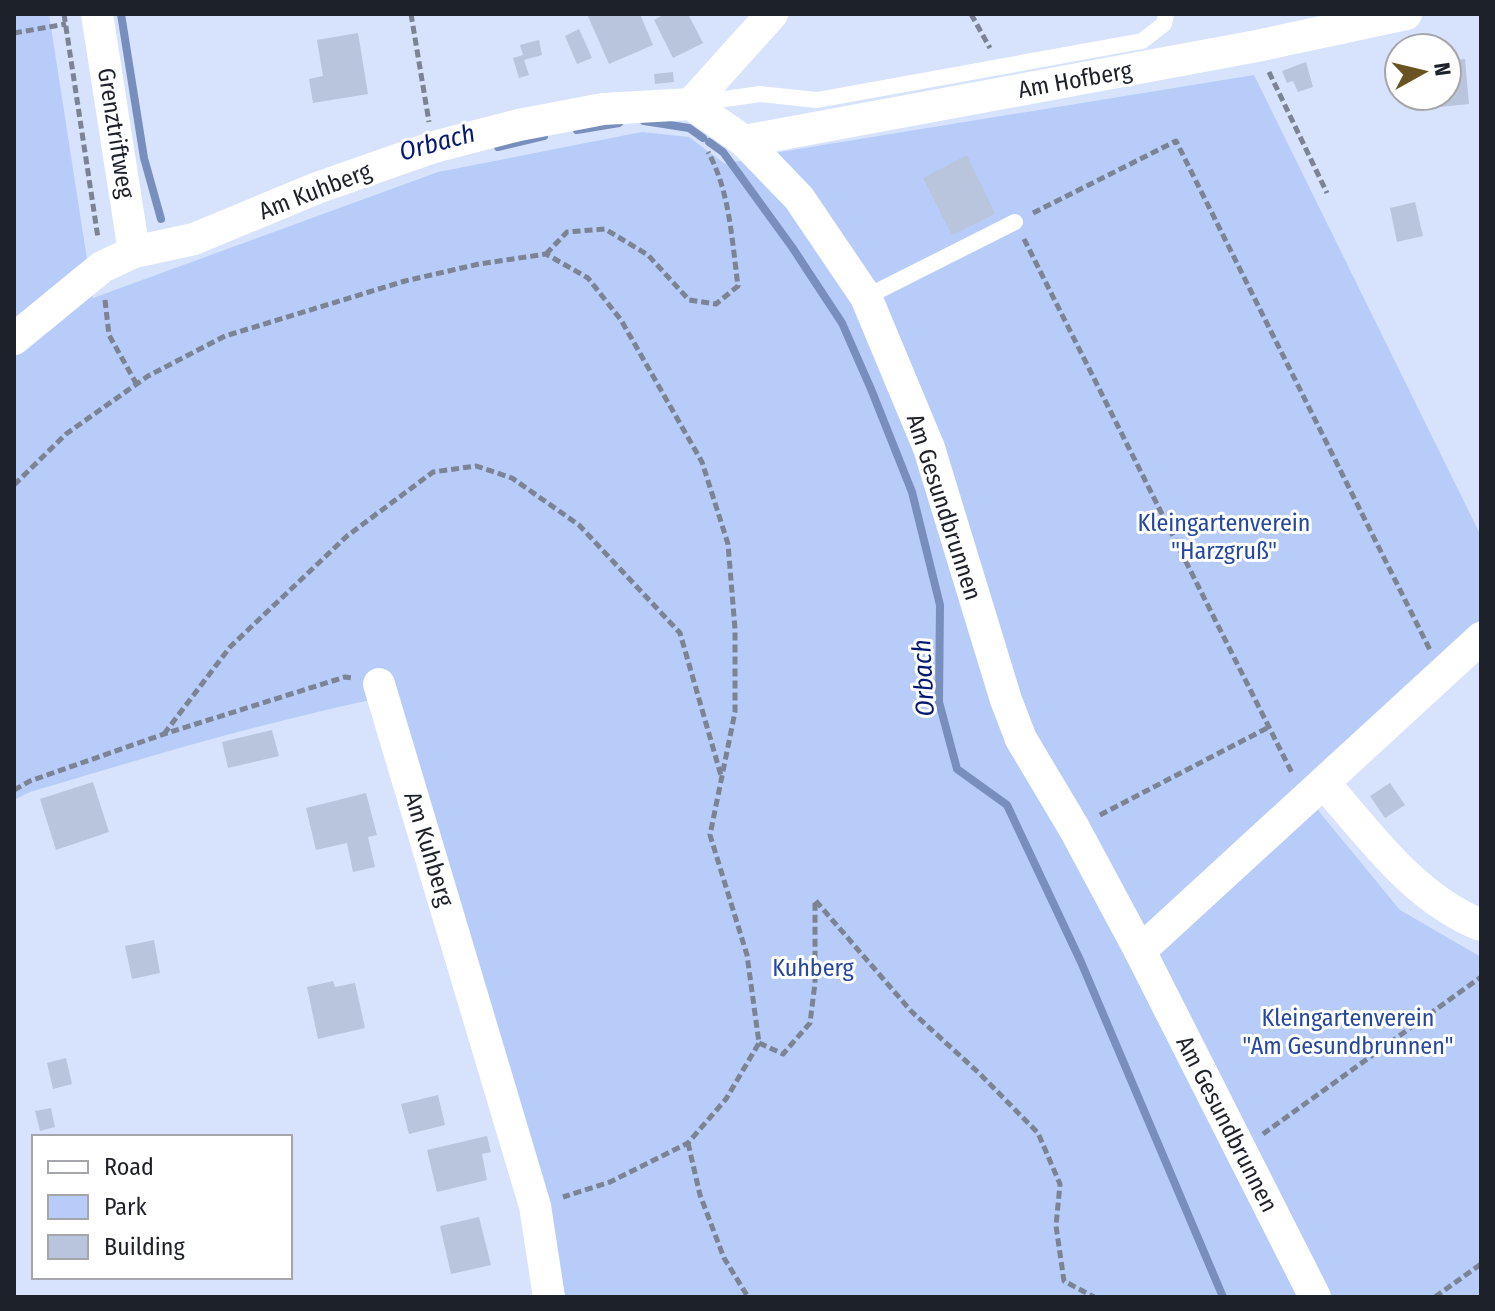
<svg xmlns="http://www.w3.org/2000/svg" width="1495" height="1311" font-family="'Fira Sans Condensed',sans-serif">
	<rect width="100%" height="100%" fill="#d7e3fc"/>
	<path fill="#b7ccf8" d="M14,14H49L93,298L438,172L642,132L689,137L725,164L780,152L1254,75L1481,536V619L1302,784L1321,814L1400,910L1481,957V1297H561L394,695C271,720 150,756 30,792L14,800Z"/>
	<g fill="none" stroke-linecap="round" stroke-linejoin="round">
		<g stroke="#788fbe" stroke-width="8">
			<polyline points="121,14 144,158 161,219"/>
			<polyline points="644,121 689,128 703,138"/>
			<polyline points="577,130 619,123"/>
			<polyline points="709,142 723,152 792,247 842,323 871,389 912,492 940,605 939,702 957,769 1007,805 1081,962 1223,1297"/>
			<polyline points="498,147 544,136"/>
		</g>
	</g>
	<g fill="#b9c5dd">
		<polygon points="587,14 640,14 653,45 609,64"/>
		<polygon points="665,14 688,14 703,43 673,58 654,20"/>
		<polygon points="579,29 592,58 577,64 565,36"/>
		<polygon points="358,33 368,94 313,103 309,79 323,76 317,40"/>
		<polygon points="539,40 542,55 524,60 529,75 519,78 513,58 523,55 520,45"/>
		<polygon points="1465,59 1469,104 1430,108 1429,96 1447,96 1447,61"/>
		<polygon points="1306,62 1313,87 1298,92 1293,81 1287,83 1282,71"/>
		<polygon points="673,72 674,82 655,84 654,74"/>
		<polygon points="967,155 995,214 952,235 923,178"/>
		<polygon points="1415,202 1423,236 1397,242 1390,208"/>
		<polygon points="272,730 279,756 228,768 222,742"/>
		<polygon points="93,782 109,832 56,850 40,799"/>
		<polygon points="1390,783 1405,805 1385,818 1370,796"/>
		<polygon points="366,793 377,835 368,837 375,867 353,872 347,843 316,850 306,808"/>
		<polygon points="154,940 160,973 132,979 125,946"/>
		<polygon points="333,981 335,987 355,983 365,1028 318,1039 307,987"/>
		<polygon points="66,1058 72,1084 53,1089 47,1063"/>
		<polygon points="438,1095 445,1125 409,1134 401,1104"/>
		<polygon points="51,1108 55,1127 40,1131 35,1111"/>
		<polygon points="487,1136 491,1152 482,1154 487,1180 437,1192 427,1150"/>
		<polygon points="479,1217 491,1265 451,1274 440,1226"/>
	</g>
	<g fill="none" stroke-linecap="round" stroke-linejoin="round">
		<g stroke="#7b8394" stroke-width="5" stroke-dasharray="8 4" stroke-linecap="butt">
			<polyline points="64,14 98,238"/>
			<polyline points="411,14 429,122"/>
			<polyline points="971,14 990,48"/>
			<polyline points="14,33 66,24"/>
			<polyline points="1269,72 1327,193"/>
			<polyline points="1033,213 1176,141 1430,650"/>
			<polyline points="1024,239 1292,773"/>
			<path d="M546,254L567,232L605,229L648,255L689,300L716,304L738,286C732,242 730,191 708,152"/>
			<polyline points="105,300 109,335 137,385"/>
			<polyline points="14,485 66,434 148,376 225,336 405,281 479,264 546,254 588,278 621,320 702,462 728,544 735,629 735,712 710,835 747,955 759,1043 726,1099 688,1143 610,1182 563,1197"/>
			<polyline points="164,734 230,647 347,536 433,472 476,466 512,478 579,525 680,633 722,779"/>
			<polyline points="14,790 30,781 164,734 345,677 353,678"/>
			<polyline points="1100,815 1269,727"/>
			<polyline points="759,1043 783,1054 810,1023 815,983 815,900 911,1011 979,1073 1038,1133 1060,1184 1056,1226 1064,1281 1094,1297"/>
			<polyline points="1263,1134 1481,977"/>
			<polyline points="688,1143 700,1195 724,1258 748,1297"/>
			<polyline points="1435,1297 1481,1264"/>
		</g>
		<g stroke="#fff" stroke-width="16">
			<polyline points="697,103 760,94 817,100 1142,41 1164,24 1166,14"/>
			<polyline points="866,297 1015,222"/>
		</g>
		<g stroke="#fff" stroke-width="32">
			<polyline points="97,14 134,252"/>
			<polyline points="691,104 744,141 799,198 866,297 929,448 1006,700 1021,739 1074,828 1140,951 1315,1297"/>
			<polyline points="691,104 772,14"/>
			<polyline points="744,141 1257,46 1406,14"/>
			<polyline points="14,339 102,267 134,252 194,239 317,188 434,147 519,125 603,109 691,104"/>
			<polyline points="379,684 535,1206 549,1297"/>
			<path d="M1325,784C1370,836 1415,899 1481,925"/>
			<polyline points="1140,951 1481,638"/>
		</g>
	</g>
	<g text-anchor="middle" stroke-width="6" stroke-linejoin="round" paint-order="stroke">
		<g font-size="24" fill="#1d212a" stroke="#fff">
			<text transform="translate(1075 80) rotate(-10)" y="8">Am Hofberg</text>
			<text transform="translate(116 133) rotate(81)" y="8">Grenztriftweg</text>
			<text transform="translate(315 191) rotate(-21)" y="8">Am Kuhberg</text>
			<text transform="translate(944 507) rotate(72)" y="8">Am Gesundbrunnen</text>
			<text transform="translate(429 849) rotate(73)" y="8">Am Kuhberg</text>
			<text transform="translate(1227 1124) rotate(63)" y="8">Am Gesundbrunnen</text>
		</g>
		<g font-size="24" fill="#2447a0" stroke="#fff">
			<text x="1224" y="531">Kleingartenverein<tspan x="1224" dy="28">"Harzgruß"</tspan></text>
			<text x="813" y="976">Kuhberg</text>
			<text x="1348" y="1026">Kleingartenverein<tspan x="1348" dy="28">"Am Gesundbrunnen"</tspan></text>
		</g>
		<g font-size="26" font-style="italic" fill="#041972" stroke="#fff">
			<text transform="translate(437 142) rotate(-15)" y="9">Orbach</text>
			<text transform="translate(923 678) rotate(-93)" y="9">Orbach</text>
		</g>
	</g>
	<rect width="1495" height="1311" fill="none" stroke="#1d212a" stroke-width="32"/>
	<rect x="32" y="1135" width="260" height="144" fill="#ffffff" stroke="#a5a6aa" stroke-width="2"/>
	<rect x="48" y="1161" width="40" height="12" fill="#ffffff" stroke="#a5a6aa" stroke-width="2"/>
	<text x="104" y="1175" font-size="24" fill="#1d212a">Road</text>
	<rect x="48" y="1195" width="40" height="24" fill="#b7ccf8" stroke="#a5a6aa" stroke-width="2"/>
	<text x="104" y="1215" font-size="24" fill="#1d212a">Park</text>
	<rect x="48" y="1235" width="40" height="24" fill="#b9c5dd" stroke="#a5a6aa" stroke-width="2"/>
	<text x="104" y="1255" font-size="24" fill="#1d212a">Building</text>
	<g transform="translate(1423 72) rotate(82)"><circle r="38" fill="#ffffff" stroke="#a5a6aa" stroke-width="2"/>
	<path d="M0-6L14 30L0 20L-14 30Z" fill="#6a5323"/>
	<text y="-12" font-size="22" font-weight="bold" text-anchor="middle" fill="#1d212a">N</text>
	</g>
</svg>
